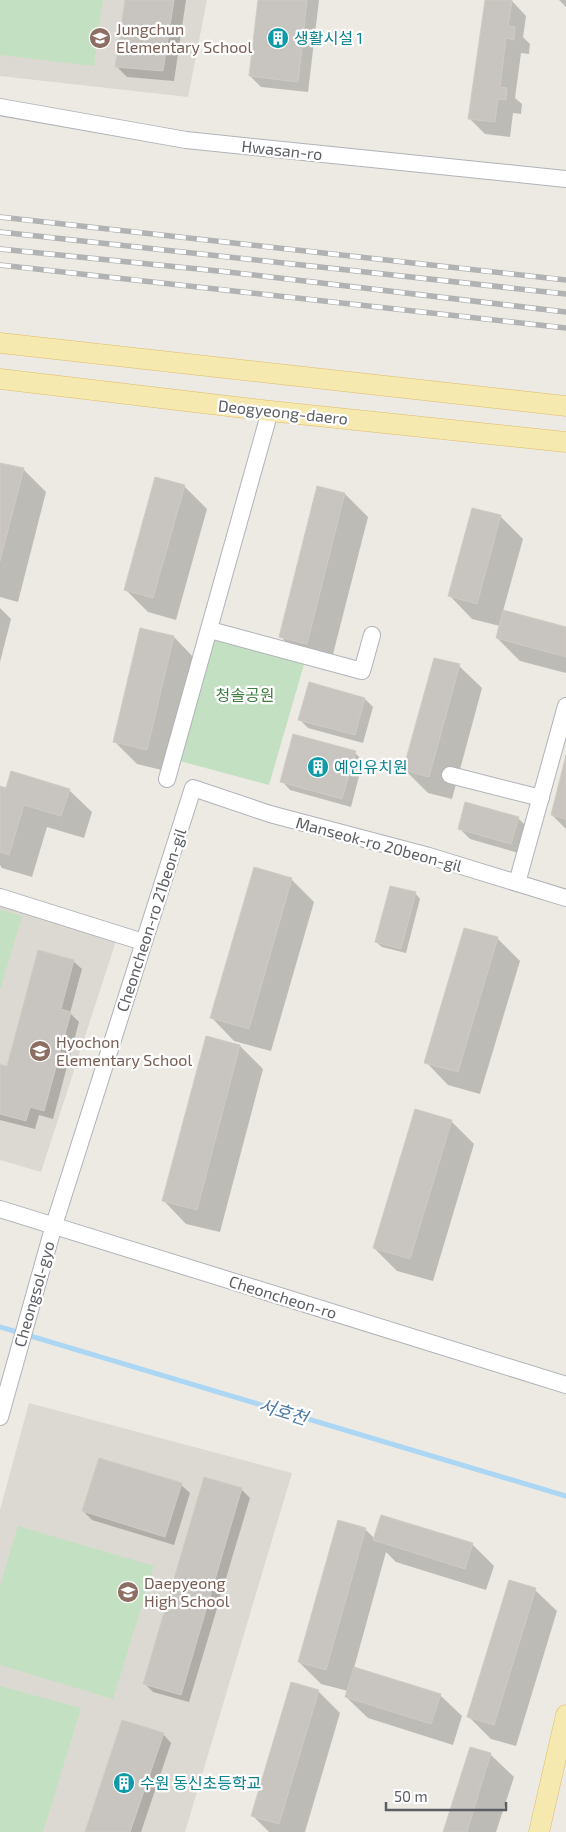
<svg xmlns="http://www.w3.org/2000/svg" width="566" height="1832" font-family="'Exo 2','Noto Sans KR',sans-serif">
	<rect width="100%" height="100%" fill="#eceae3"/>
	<g fill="#dcd9d2">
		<polygon points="0,0 207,0 188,97 0,76"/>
		<polygon points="0,904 116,941 41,1172 0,1160"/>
		<polygon points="29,1403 292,1473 185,1832 0,1832 0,1510"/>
	</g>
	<g fill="#c3e1c2">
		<polygon points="0,0 103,0 94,66 0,55"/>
		<polygon points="212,633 305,661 269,785 176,760"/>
		<polygon points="0,909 22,916 0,990"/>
		<polygon points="18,1526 154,1566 113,1699 0,1665 0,1586"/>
		<polygon points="0,1686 81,1708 43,1832 0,1832"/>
	</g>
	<g fill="#0003">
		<polygon points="126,0 186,0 174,81 127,77 116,66"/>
		<polygon points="259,0 319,0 308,92 261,87 250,76"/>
		<polygon points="486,0 511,0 526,16 523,37 530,44 529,54 521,53 515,98 522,104 521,114 513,113 510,137 485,134 470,119"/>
		<polygon points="559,0 566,0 566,7"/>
		<polygon points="0,464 24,470 46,492 18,602 0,597"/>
		<polygon points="184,486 207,509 176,620 148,612 125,589"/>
		<polygon points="318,487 345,494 368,517 330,666 303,659 280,636"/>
		<polygon points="500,516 523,539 503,611 566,628 566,673 520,661 497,638 500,626 472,619 450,596"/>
		<polygon points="0,608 11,619 0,662"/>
		<polygon points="174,637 196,660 170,772 137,764 114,741"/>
		<polygon points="459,666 482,688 452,799 428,793 405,770"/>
		<polygon points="309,683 365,699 373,707 363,743 308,728 299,719"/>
		<polygon points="355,753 363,761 351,807 290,790 282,781"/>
		<polygon points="566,760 566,829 552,815"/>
		<polygon points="0,788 7,790 69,790 92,812 84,838 47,827 32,877 2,868 0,865"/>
		<polygon points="518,818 529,829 522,854 470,839 459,828"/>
		<polygon points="255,869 292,880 314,902 271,1051 234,1041 212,1018"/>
		<polygon points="415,893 420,899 406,953 382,947 376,942"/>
		<polygon points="497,938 520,961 480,1094 448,1085 426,1062"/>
		<polygon points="73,961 82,969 70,1013 79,1022 53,1119 39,1115 35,1129 0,1120 0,1065 8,1068"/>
		<polygon points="207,1038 240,1046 263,1069 220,1232 186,1224 164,1201"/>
		<polygon points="451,1121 474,1144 433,1281 397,1271 374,1248"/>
		<polygon points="181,1485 190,1493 174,1545 92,1520 83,1511"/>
		<polygon points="241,1489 250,1498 189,1702 153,1692 144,1683"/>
		<polygon points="365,1529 375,1539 472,1544 494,1566 486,1590 396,1562 386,1552 354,1668 440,1695 462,1716 453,1745 368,1718 346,1697 348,1691 321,1684 299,1662"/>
		<polygon points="535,1590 557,1611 516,1746 491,1739 469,1717"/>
		<polygon points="318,1691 340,1713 305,1832 269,1832 252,1815"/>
		<polygon points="163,1734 171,1743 141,1832 86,1832"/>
		<polygon points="471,1748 491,1755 514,1777 496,1832 444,1832"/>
	</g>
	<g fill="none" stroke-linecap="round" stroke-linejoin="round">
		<polyline stroke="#abd6f4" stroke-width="5" points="0,1327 566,1496"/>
	</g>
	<g fill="#c8c5c0" stroke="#d0cbc2">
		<polygon points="125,0 174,0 163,71 115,67"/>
		<polygon points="258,0 307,0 298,82 249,76"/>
		<polygon points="485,0 512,0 508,26 515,27 514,40 506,38 500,87 507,88 506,100 498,99 495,122 468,119"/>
		<polygon points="0,463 24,468 0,561"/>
		<polygon points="155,477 185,485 153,598 124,590"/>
		<polygon points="317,486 345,493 307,644 279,637"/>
		<polygon points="472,508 501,515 477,604 448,596"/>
		<polygon points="503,610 566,627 566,657 496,638"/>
		<polygon points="140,628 174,636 147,750 113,742"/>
		<polygon points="434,658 460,664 429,777 403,770"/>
		<polygon points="309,682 365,698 355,735 298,720"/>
		<polygon points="293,734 356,751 342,799 280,782"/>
		<polygon points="566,755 566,819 551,815"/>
		<polygon points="11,771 70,789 61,816 24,805 9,855 0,852 0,786 6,788"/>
		<polygon points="465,802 519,817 511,844 458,829"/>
		<polygon points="254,867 292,878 249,1029 210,1018"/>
		<polygon points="390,886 416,892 401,949 375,942"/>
		<polygon points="464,928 498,937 458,1072 424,1063"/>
		<polygon points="38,950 74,960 61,1009 71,1012 44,1111 30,1107 26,1121 0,1114 0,1064 7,1066"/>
		<polygon points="206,1036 240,1045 197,1210 162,1201"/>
		<polygon points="415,1109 452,1120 410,1259 373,1248"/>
		<polygon points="99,1458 182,1483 165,1537 82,1511"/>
		<polygon points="204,1477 242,1488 181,1695 143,1684"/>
		<polygon points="381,1515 473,1543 465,1569 373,1540"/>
		<polygon points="338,1520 366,1528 326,1670 298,1662"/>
		<polygon points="509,1580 536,1588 494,1725 467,1717"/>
		<polygon points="354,1667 441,1694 431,1724 345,1697"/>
		<polygon points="291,1682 319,1690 279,1824 251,1816"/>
		<polygon points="122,1720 164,1733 130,1832 85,1832"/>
		<polygon points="470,1747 491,1753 467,1832 443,1832"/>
	</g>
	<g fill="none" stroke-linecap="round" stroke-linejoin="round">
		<g stroke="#b0b3b7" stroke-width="18">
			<g id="minor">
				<polyline points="0,107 186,140 566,179"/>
				<polyline points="210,630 362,671 372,635"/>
				<polyline points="450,775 541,798"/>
				<polyline points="167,779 270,411"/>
				<polyline points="517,883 566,706"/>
				<polyline points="0,897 143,942"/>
				<polyline points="0,1209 566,1385"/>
				<polyline points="0,1417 54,1225 193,788 270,814 429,856 566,898"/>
			</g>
		</g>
		<g stroke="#e0bc68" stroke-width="21">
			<g id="major">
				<polyline points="0,343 566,406"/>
				<polyline points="0,379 270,411 566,442"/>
				<polyline points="539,1832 566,1715"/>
			</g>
		</g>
		<use href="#minor" stroke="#fff" stroke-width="16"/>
		<use href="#major" stroke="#f5e9af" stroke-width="20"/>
		<g stroke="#b1b2b2" stroke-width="5.5">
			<g id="rail">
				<polyline points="0,217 566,280"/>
				<polyline points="0,232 566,294"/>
				<polyline points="0,249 228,272 566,312"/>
				<polyline points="0,265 566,328"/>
			</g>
		</g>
		<use href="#rail" stroke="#fff" stroke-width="4" stroke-dasharray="11" stroke-linecap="butt"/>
	</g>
	<defs>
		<g id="school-disc" transform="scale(1.125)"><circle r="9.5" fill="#8d6e63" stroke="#fff"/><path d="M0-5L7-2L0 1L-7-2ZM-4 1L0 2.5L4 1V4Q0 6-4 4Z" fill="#fff"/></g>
		<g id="building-disc" transform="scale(1.125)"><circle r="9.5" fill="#0f9aa8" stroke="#fff"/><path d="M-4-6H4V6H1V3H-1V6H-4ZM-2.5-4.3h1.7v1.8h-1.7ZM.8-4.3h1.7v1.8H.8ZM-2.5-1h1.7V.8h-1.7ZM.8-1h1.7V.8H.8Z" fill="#fff"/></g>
	</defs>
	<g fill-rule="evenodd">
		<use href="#school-disc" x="100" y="38"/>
		<use href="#building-disc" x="278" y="38"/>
		<use href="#building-disc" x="318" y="767"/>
		<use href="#school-disc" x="40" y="1051"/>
		<use href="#school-disc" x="128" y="1592"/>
		<use href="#building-disc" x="124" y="1783"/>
	</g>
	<g text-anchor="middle" stroke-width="4.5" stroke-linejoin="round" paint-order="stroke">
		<g font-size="16" fill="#785e54" stroke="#fff" text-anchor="start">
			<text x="116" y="35">Jungchun<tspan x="116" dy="18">Elementary School</tspan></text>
			<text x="56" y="1048">Hyochon<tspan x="56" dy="18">Elementary School</tspan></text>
			<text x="144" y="1589">Daepyeong<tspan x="144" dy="18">High School</tspan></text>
		</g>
		<g font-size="16" fill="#0d838f" stroke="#fff" text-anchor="start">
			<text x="294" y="44">생활시설 1</text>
			<text x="334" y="773">예인유치원</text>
			<text x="140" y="1789">수원 동신초등학교</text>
		</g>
		<g font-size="16" fill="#5b5e62" stroke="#fff">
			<text transform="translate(282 150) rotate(6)" y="6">Hwasan-ro</text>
			<text transform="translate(283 412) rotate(6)" y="6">Deogyeong-daero</text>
			<text transform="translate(379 844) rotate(15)" y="6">Manseok-ro 20beon-gil</text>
			<text transform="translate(151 920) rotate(-72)" y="6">Cheoncheon-ro 21beon-gil</text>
			<text transform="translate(34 1294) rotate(-74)" y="6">Cheongsol-gyo</text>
			<text transform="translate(283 1297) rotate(17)" y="6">Cheoncheon-ro</text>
		</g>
		<g font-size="16" fill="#3e7e40" stroke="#fff">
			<text x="245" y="701">청솔공원</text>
		</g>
		<g font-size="18" font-style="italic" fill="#4b78a4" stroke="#fff">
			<text transform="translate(283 1412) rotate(17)" y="6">서호천</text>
		</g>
	</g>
	<path d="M386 1802v8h120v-8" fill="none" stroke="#5b5e62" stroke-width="2.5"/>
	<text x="394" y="1802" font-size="15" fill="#5b5e62" stroke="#ffffff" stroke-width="4" paint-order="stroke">50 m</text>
</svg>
